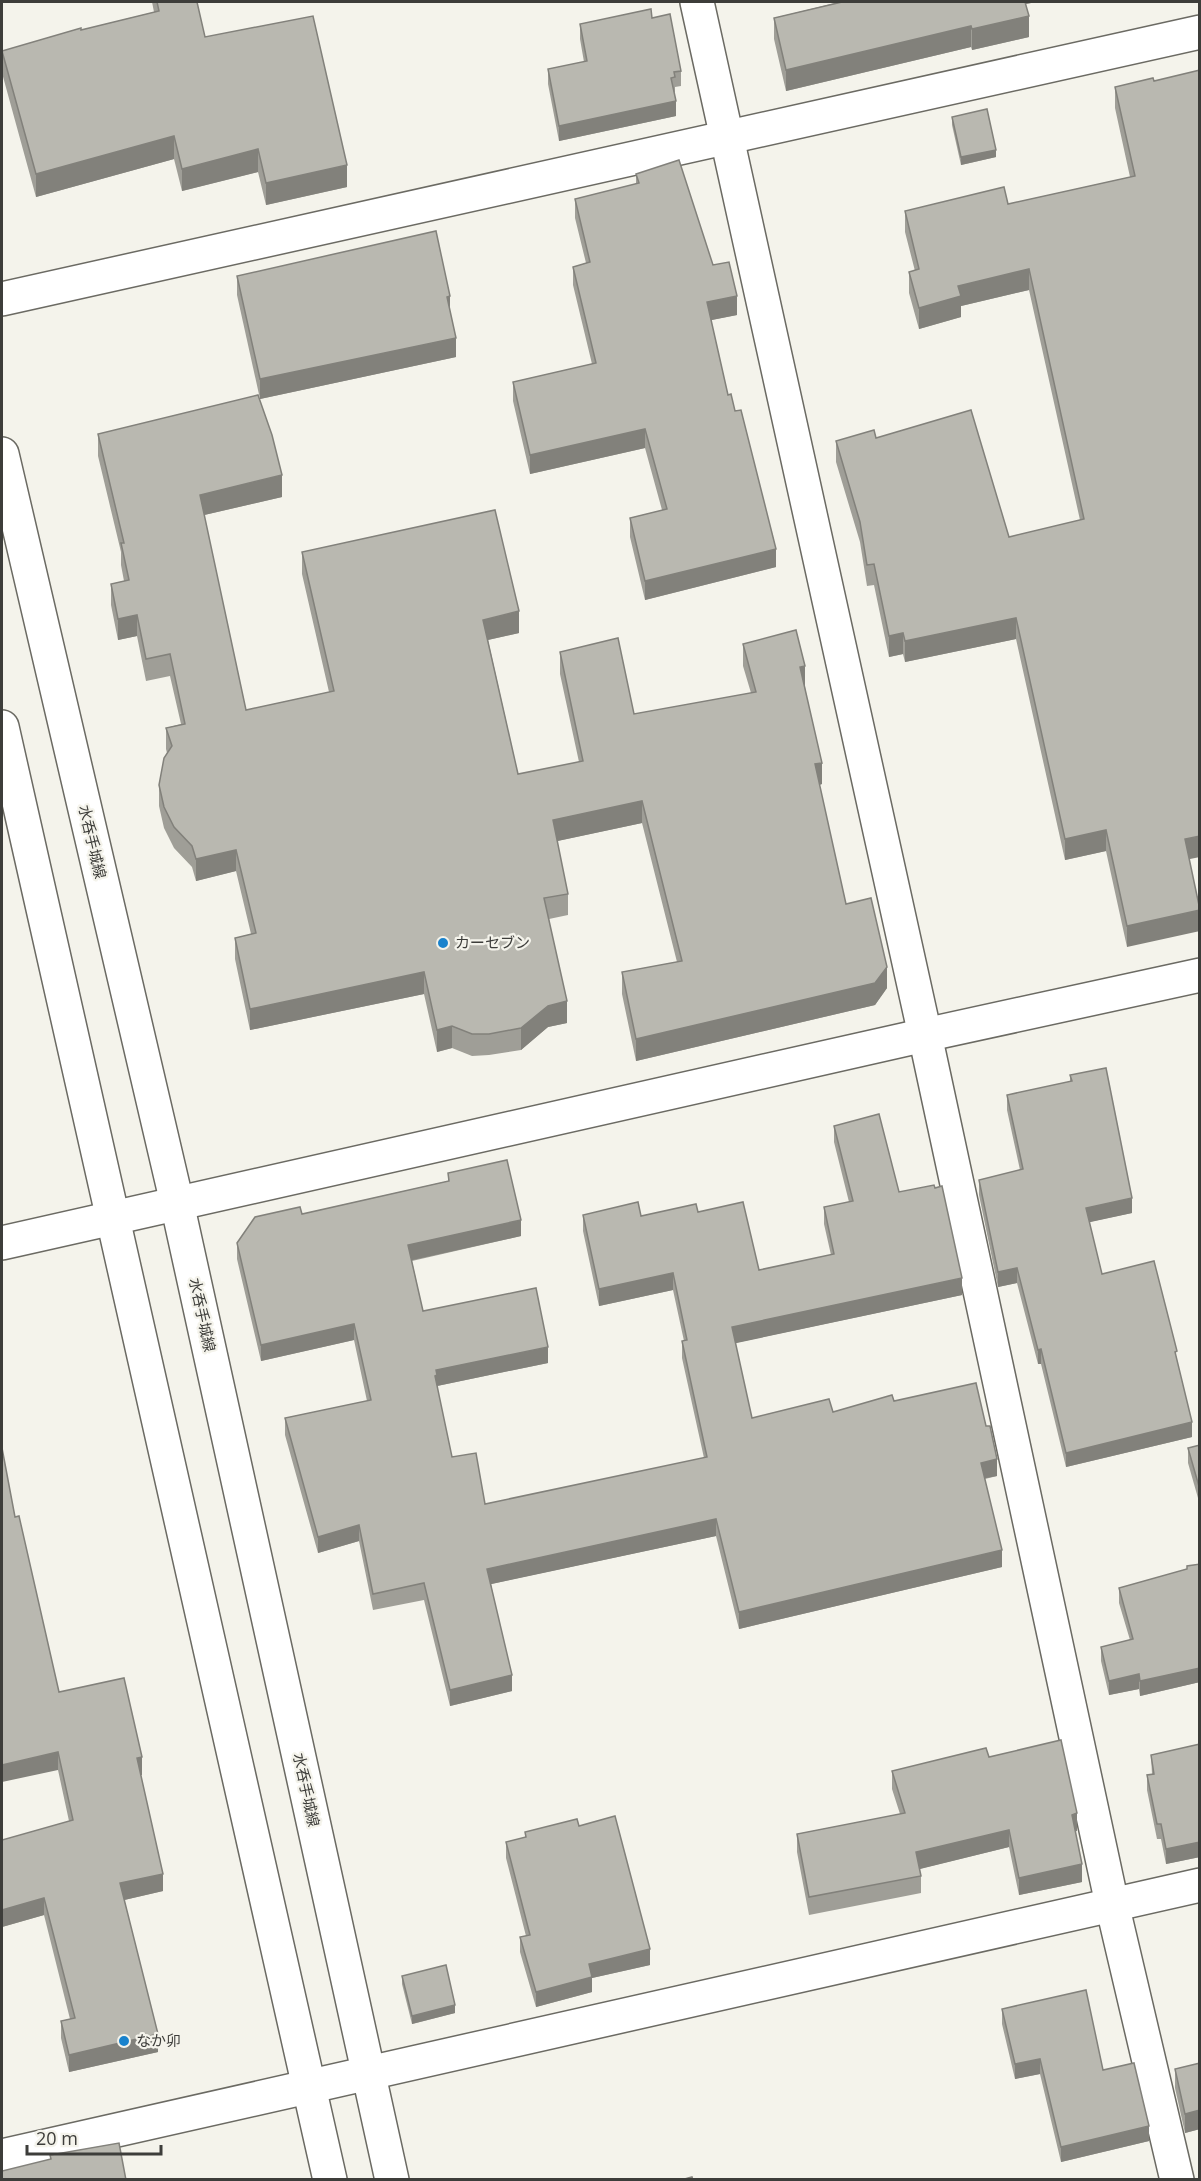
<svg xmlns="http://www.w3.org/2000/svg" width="1201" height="2181" font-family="'Open Sans','Noto Sans JP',sans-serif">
	<rect width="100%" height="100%" fill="#f4f3eb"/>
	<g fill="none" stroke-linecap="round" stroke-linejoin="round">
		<g stroke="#6b6a63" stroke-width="36">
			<g id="minor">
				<polyline points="697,2 925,1035 1112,1904 1177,2180"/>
				<polyline points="2,299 1200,32"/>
				<polyline points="2,1243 925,1035 1200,975"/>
				<polyline points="2,2156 1200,1885"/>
			</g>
		</g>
		<g stroke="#6b6a63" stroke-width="36">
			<g id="major">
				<polyline points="2,454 177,1203 392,2180"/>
				<polyline points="2,727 330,2180"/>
			</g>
		</g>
		<use href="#minor" stroke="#fff" stroke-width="33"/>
		<use href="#major" stroke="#fff" stroke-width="33"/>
	</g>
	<g fill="#9f9e97">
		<polygon points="152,2 197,2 205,37 347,187 266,205 258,172 182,191 174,159 36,197 2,73 2,51 81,30 154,12"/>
		<polygon points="839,2 1036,2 1026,4 1029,37 972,50 971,47 786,91 774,39 774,18"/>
		<polygon points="652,18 681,71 681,86 675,87 675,92 674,92 676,116 559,141 548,84 548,69 584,62 580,39 580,24"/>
		<polygon points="1153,78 1189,859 1127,947 1106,851 1065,860 1016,639 905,662 903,654 889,657 874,585 867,586 860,542 836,462 836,441 876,438 1009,537 1080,520 1029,290 961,306 961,317 919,329 909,293 909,272 915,271 905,232 905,211 1008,204 1130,177 1115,108 1115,87"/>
		<polygon points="952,117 996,157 961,165 952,125"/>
		<polygon points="636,174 713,265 737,315 711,320 728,395 735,411 776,567 645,600 630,537 630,518 662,510 645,448 530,474 513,401 513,382 592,364 573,285 573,267 586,263 575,218 575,199 636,184"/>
		<polygon points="237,276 450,311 456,357 260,399 237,295"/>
		<polygon points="98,434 282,497 204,515 246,710 329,692 302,574 302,552 519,633 488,640 518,774 579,762 560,674 560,652 634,714 751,693 743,666 743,644 805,687 822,784 819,785 846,904 887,988 875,1005 636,1061 622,994 622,972 677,962 642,823 557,841 568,894 568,915 549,919 567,1023 548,1027 521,1050 489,1055 472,1056 452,1048 437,1052 424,994 250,1030 235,959 235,938 251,934 236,871 196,881 192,867 174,848 164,828 159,806 159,785 167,753 166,749 166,728 181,724 170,676 146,681 137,636 118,640 111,605 111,584 124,581 121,565 121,552 98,456"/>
		<polygon points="1070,1075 1132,1213 1089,1222 1102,1274 1177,1360 1192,1437 1066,1467 1041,1364 1038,1364 1017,1283 998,1287 979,1195 979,1180 1020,1170 1007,1110 1007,1095 1070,1082"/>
		<polygon points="834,1126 899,1192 962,1295 735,1343 752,1418 833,1412 894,1401 997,1476 985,1479 1002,1567 739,1629 716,1536 491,1584 512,1691 450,1706 424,1600 373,1610 359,1541 318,1553 285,1435 285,1418 367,1401 354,1340 261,1361 237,1259 237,1243 302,1214 448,1181 448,1173 521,1236 412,1261 423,1311 548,1363 437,1386 452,1457 485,1504 704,1458 682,1358 682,1341 684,1341 673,1290 599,1306 583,1231 583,1215 641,1216 698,1212 759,1270 831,1255 824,1224 824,1207 849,1202 834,1142"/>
		<polygon points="1200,1445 1200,1505 1188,1463 1188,1448"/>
		<polygon points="15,1517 59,1692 142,1775 141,1775 163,1891 124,1900 158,2052 69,2072 61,2038 61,2021 70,2019 44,1915 2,1927 69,1821 58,1770"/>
		<polygon points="1200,1564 1200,1682 1140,1696 1139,1689 1109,1695 1101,1661 1101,1647 1130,1640 1119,1603 1119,1588 1187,1569"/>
		<polygon points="1200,1744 1200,1857 1166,1864 1161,1839 1157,1839 1147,1790 1147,1775 1152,1774 1151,1755"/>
		<polygon points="989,1757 1077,1831 1075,1831 1082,1882 1019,1895 1009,1847 919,1869 921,1876 921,1893 809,1915 797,1852 797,1834 900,1814 892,1789 892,1771"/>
		<polygon points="579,1826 650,1965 592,1978 592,1992 536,2007 520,1952 520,1937 526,1936 506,1858 506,1842 525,1838 525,1832"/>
		<polygon points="402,1976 455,2013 412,2024 402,1984"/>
		<polygon points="1002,2009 1103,2070 1149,2141 1061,2162 1040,2074 1015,2079 1002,2024"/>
		<polygon points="1200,2063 1200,2129 1185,2133 1175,2088 1175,2069"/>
	</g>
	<g fill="#82817b">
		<polygon points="1021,2 1036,2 1021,5"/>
		<polygon points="1029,16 1029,37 972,50 972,29"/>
		<polygon points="971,26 971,47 786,91 786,70"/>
		<polygon points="676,101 676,116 559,141 559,126"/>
		<polygon points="174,136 174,159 36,197 36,174"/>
		<polygon points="258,149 258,172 182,191 182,169"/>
		<polygon points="996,150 996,157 961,165 961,157"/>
		<polygon points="347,165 347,187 266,205 266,183"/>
		<polygon points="1029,269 1029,290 961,306 961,317 919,329 919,308 958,286"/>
		<polygon points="450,296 450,316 447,297"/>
		<polygon points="737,296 737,315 707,321 707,302"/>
		<polygon points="456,338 456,357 260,399 260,379"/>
		<polygon points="645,429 645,448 530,474 530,455"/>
		<polygon points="282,475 282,497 200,516 200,495"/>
		<polygon points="776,549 776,567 645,600 645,581"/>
		<polygon points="519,611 519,633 483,641 483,620"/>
		<polygon points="137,615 137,636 118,640 118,619"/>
		<polygon points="1016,618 1016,639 905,662 905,641"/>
		<polygon points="903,633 903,654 889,657 889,636"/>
		<polygon points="805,666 805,687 800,689 800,667"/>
		<polygon points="822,763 822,784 815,786 815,764"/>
		<polygon points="642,801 642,823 553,842 553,820"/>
		<polygon points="1106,830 1106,851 1065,860 1065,839"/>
		<polygon points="1200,836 1200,857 1185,860 1185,839"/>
		<polygon points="236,850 236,871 196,881 196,859"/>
		<polygon points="1200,910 1200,931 1127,947 1127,926"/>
		<polygon points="887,967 887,988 875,1005 636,1061 636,1039"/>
		<polygon points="424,972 424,994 250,1030 250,1009"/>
		<polygon points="567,1001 567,1023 548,1027 521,1050 521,1028 548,1006"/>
		<polygon points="452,1026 452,1048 437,1052 437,1030"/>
		<polygon points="1132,1198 1132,1213 1086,1223 1086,1208"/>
		<polygon points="521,1220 521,1236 408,1261 408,1245"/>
		<polygon points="1017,1268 1017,1283 998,1287 998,1272"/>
		<polygon points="673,1273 673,1290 599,1306 599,1289"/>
		<polygon points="962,1278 962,1295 732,1344 732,1327"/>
		<polygon points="354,1324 354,1340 261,1361 261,1345"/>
		<polygon points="548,1347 548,1363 437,1386 437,1392 435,1376 436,1370"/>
		<polygon points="1041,1349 1041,1364 1038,1364 1038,1350"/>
		<polygon points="1192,1422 1192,1437 1066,1467 1066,1453"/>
		<polygon points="997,1459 997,1476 981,1479 981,1463"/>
		<polygon points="716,1519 716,1536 487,1585 487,1569"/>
		<polygon points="359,1525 359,1541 318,1553 318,1537"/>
		<polygon points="1002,1550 1002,1567 739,1629 739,1612"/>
		<polygon points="1200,1668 1200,1682 1140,1696 1140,1681"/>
		<polygon points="1139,1674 1139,1689 1109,1695 1109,1681"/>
		<polygon points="512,1675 512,1691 450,1706 450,1690"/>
		<polygon points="58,1752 58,1770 2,1782 2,1765"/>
		<polygon points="142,1757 142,1775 137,1776 137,1758"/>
		<polygon points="1077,1813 1077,1831 1072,1832 1072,1815"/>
		<polygon points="1009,1830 1009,1847 916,1870 916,1852"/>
		<polygon points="1200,1842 1200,1857 1166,1864 1166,1849"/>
		<polygon points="1082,1864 1082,1882 1019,1895 1019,1878"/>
		<polygon points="163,1874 163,1891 120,1901 120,1883"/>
		<polygon points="44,1898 44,1915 2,1927 2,1910"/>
		<polygon points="650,1949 650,1965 592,1978 592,1992 536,2007 536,1992 589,1964"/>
		<polygon points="455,2005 455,2013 412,2024 412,2016"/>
		<polygon points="158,2034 158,2052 69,2072 69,2055"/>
		<polygon points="1040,2059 1040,2074 1015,2079 1015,2064"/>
		<polygon points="1200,2110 1200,2129 1185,2133 1185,2114"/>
		<polygon points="1149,2126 1149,2141 1061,2162 1061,2147"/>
	</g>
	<g fill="#b9b8b0" stroke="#82817b" stroke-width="1.5">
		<polygon points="157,2 197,2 205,37 313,16 347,165 266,183 258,149 182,169 174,136 36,174 2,51 81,28 81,30 159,11"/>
		<polygon points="842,2 1025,2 1029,16 972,29 971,26 786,70 774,18"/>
		<polygon points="651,9 652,18 670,14 681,71 674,72 675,77 671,78 676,101 559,126 548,69 587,61 580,24"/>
		<polygon points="1200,70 1200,836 1185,839 1200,910 1127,926 1106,830 1065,839 1016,618 905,641 903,633 889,636 874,564 867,565 860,522 836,441 874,430 876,438 971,410 1009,537 1084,519 1029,269 958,286 961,296 919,308 909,272 919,269 905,211 1004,187 1008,204 1135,176 1115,87 1153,78 1154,81"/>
		<polygon points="987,109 996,150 961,157 952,117"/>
		<polygon points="679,160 713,265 729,262 737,296 707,302 728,395 731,394 735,411 741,410 776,549 645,581 630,518 667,509 645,429 530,455 513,382 596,363 573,267 590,262 575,199 639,183 636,174"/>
		<polygon points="436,231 450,296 447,297 456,338 260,379 237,276"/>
		<polygon points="258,395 272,435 282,475 200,495 246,710 334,691 302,552 495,510 519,611 483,620 518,774 583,761 560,652 618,638 634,714 756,692 743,644 796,630 805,666 800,667 822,763 815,764 846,904 871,898 887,967 875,983 636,1039 622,972 682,961 642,801 553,820 568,894 544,898 567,1001 548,1006 521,1028 489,1034 472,1034 452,1026 437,1030 424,972 250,1009 235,938 256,933 236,850 196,859 192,846 174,827 164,807 159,785 164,758 172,746 166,728 185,724 170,654 146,659 137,615 118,619 111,584 129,580 121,543 124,543 98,434"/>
		<polygon points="1106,1068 1132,1198 1086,1208 1102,1274 1154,1261 1177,1351 1175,1352 1192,1422 1066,1453 1041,1349 1038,1350 1017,1268 998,1272 979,1180 1023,1169 1007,1095 1072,1081 1070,1075"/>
		<polygon points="879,1114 899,1192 934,1185 935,1188 942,1186 962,1278 732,1327 752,1418 829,1399 833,1412 892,1395 894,1401 976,1383 986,1426 990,1426 997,1459 981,1463 1002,1550 739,1612 716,1519 487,1569 512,1675 450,1690 424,1583 373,1594 359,1525 318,1537 285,1418 371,1400 354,1324 261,1345 237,1243 255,1217 300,1207 302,1214 449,1181 448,1173 507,1160 521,1220 408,1245 423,1311 536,1288 548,1347 436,1370 437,1375 435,1376 452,1457 476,1453 485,1504 707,1457 682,1341 687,1340 673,1273 599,1289 583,1215 638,1202 641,1216 696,1204 698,1212 743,1202 759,1270 834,1254 824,1207 853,1201 834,1126"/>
		<polygon points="1200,1445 1200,1490 1188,1448"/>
		<polygon points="2,1448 15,1517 19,1516 59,1692 124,1678 142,1757 137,1758 163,1874 120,1883 158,2034 69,2055 61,2021 75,2018 44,1898 2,1910 2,1840 73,1820 58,1752 2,1765"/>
		<polygon points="1200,1564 1200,1668 1140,1681 1139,1674 1109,1681 1101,1647 1133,1639 1119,1588 1187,1569 1187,1566"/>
		<polygon points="1061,1740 1077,1813 1072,1815 1082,1864 1019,1878 1009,1830 916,1852 921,1876 809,1897 797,1834 905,1813 892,1771 986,1748 989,1757"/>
		<polygon points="1200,1744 1200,1842 1166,1849 1161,1824 1157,1824 1147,1775 1154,1774 1151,1755"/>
		<polygon points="615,1816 650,1949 589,1964 592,1977 536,1992 520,1937 530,1935 506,1842 526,1837 525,1832 577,1819 579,1826"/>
		<polygon points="446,1965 455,2005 412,2016 402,1976"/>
		<polygon points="1086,1990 1103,2070 1134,2063 1149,2126 1061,2147 1040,2059 1015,2064 1002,2009"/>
		<polygon points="1200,2063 1200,2110 1185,2114 1175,2069"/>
		<polygon points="119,2143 126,2180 2,2180 2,2171 51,2159 50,2155"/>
		<polygon points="692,2177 693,2180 681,2180"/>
	</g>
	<g fill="#1982cc" stroke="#f4f3eb" stroke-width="2">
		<circle cx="443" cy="943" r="6"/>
		<circle cx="124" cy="2041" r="6"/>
	</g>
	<g text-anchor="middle" stroke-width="4.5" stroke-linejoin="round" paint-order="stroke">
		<g font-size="15" fill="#3d3d3a" stroke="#f4f3eb">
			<text transform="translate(92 842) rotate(77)" y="5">水呑手城線</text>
			<text transform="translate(202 1315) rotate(78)" y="5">水呑手城線</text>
			<text transform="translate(306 1790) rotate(78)" y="5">水呑手城線</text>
		</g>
		<g font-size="15" fill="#3d3d3a" stroke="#f4f3eb" text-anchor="start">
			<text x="455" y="948">カーセブン</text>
			<text x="136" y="2046">なか卯</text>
		</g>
	</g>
	<rect width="1201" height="2181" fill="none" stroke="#3d3d3a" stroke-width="6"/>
	<path d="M27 2145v9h134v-9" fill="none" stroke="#3d3d3a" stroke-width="3"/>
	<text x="36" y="2145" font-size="18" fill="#3d3d3a" stroke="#f4f3eb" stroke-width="4.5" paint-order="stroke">20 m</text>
</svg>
